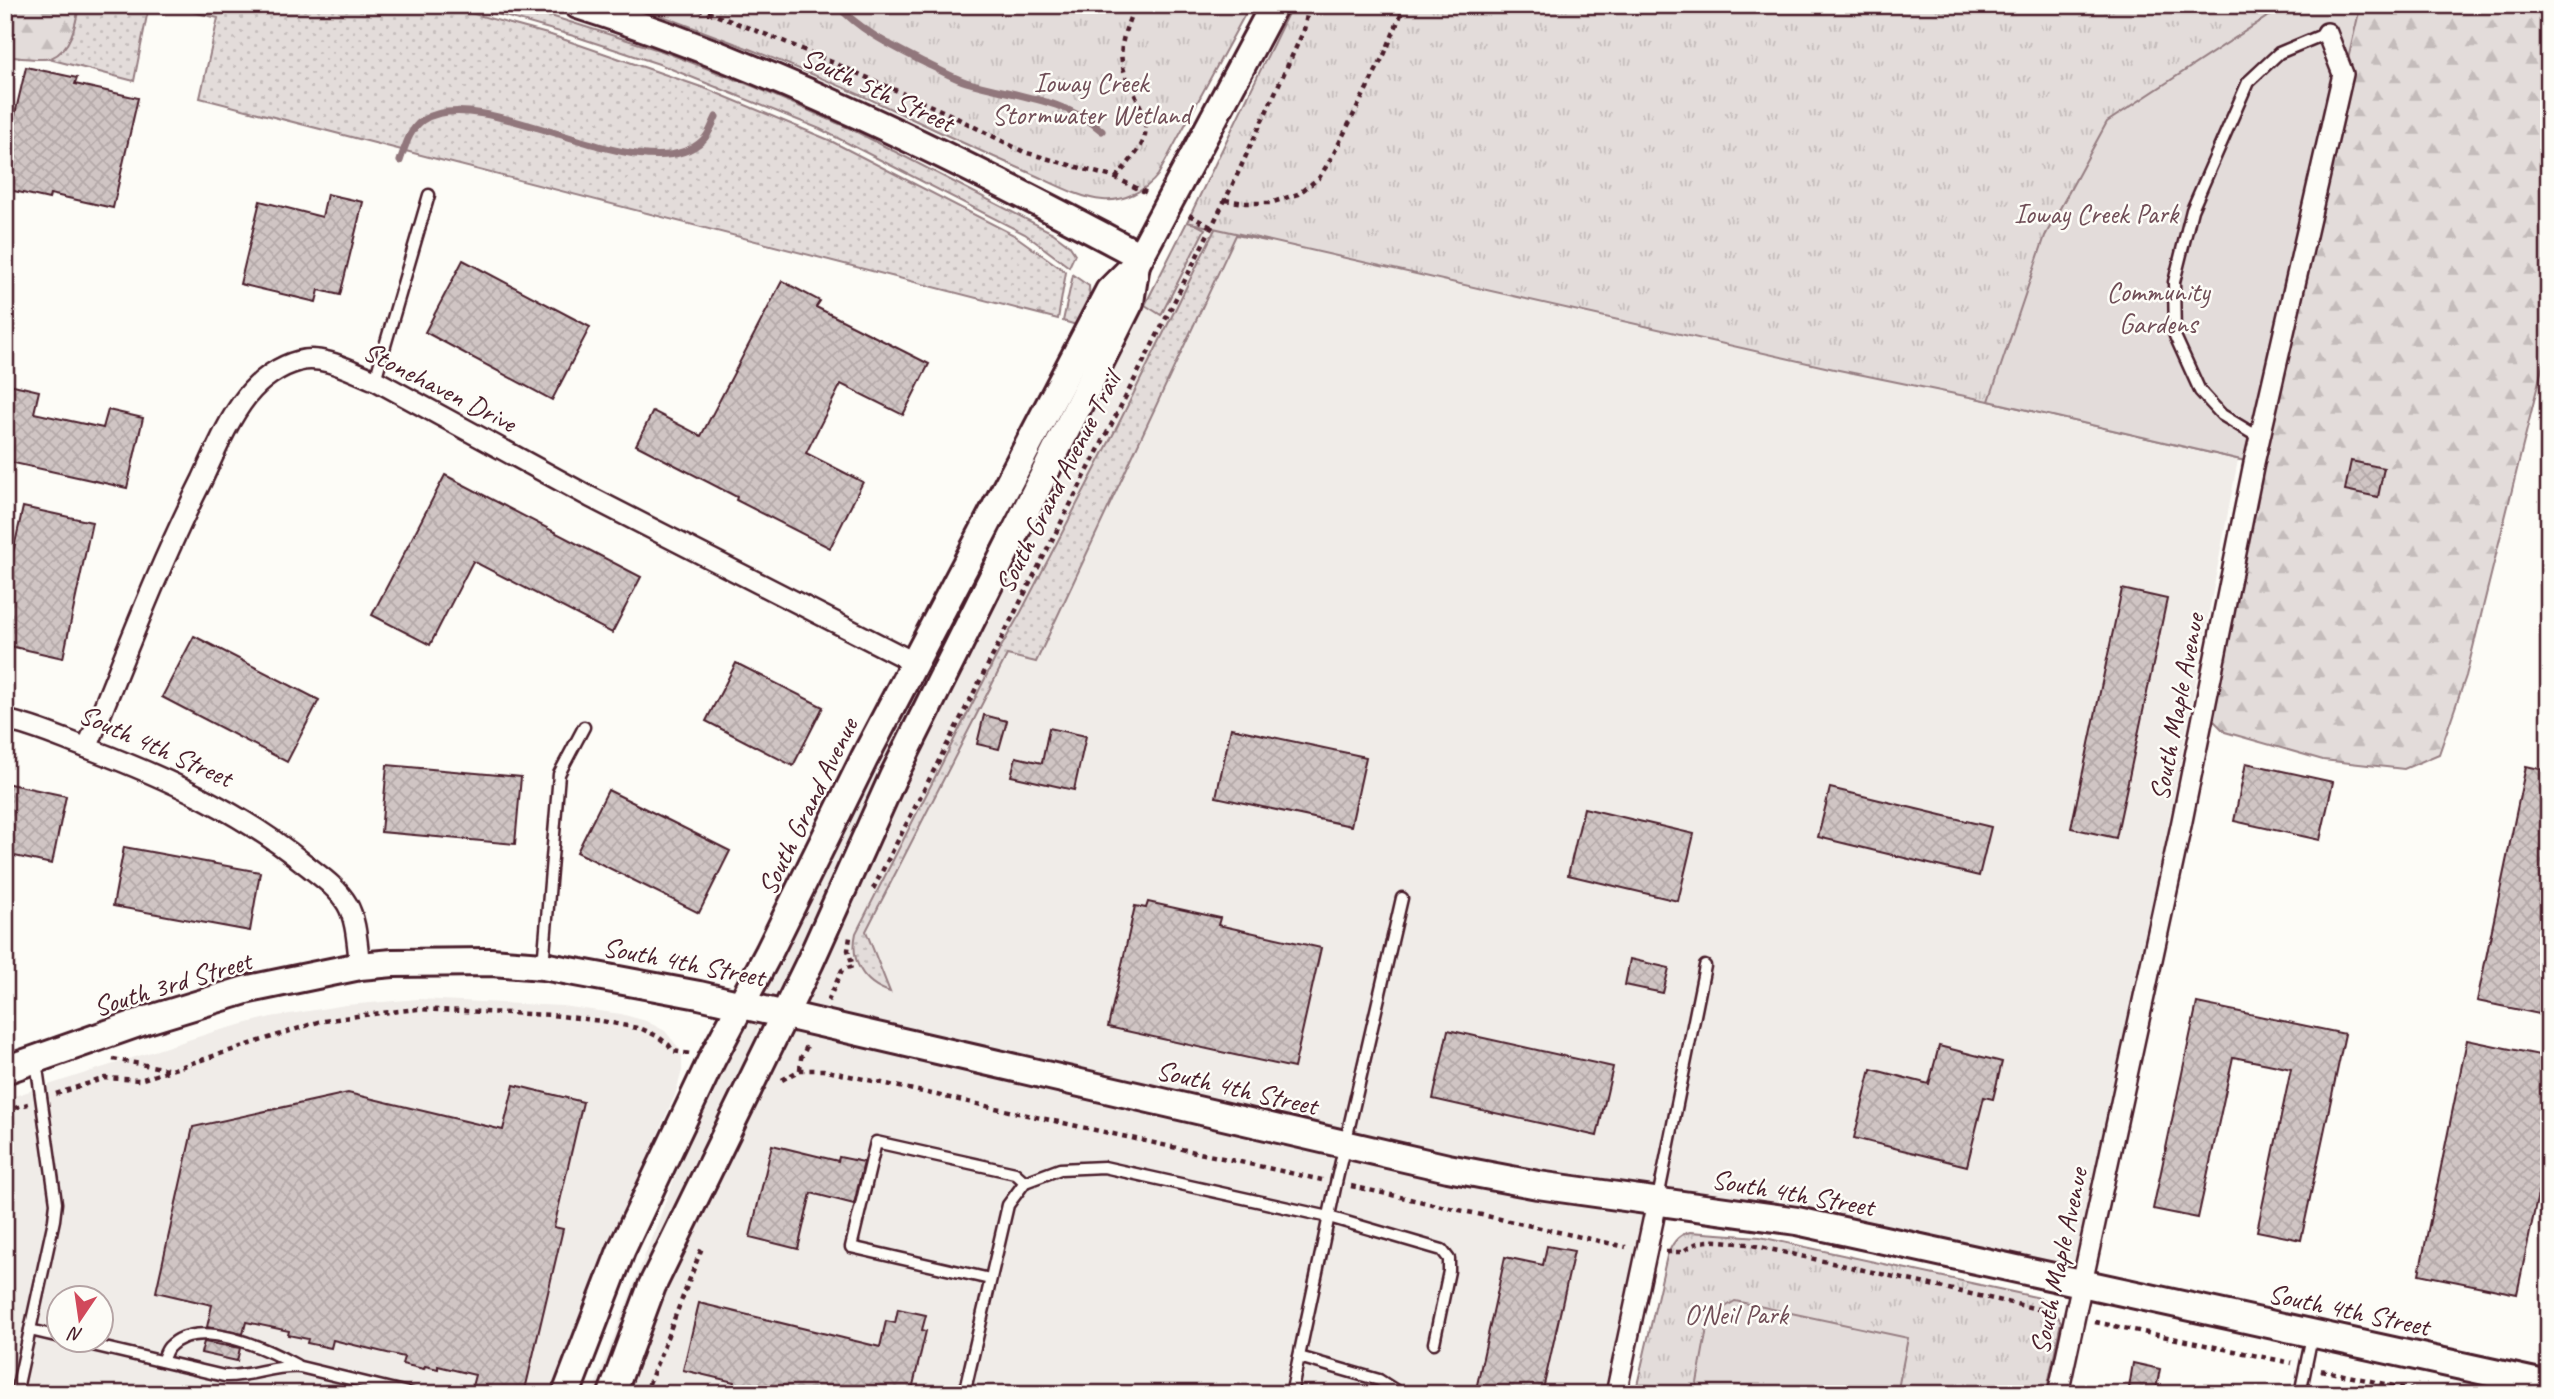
<svg xmlns="http://www.w3.org/2000/svg" width="2554" height="1399" font-family="Caveat,sans-serif">
	<defs>
		<pattern id="grass-dots" width="8" height="8" patternUnits="userSpaceOnUse" patternTransform="scale(1.75)"><rect width="8" height="8" fill="#e3dcda"/><path d="M2 2h.1M6 6h.1" fill="none" stroke="#c4bcbb" stroke-width="1.8" stroke-linecap="round"/></pattern>
		<pattern id="forest-firs" width="22" height="20" patternUnits="userSpaceOnUse" patternTransform="scale(1.75)"><rect width="22" height="20" fill="#e3dcda"/><path d="M5 1l3.5 6h-7zM16 11l3.5 6h-7z" fill="#c4bcbb"/></pattern>
		<pattern id="park-tufts" width="24" height="20" patternUnits="userSpaceOnUse" patternTransform="scale(1.75)"><rect width="24" height="20" fill="#e3dcda"/><path d="M3 7l-1-3M5 7V3M7 7l1-3M15 17l-1-3M17 17v-4M19 17l1-3" fill="none" stroke="#c4bcbb"/></pattern>
		<pattern id="building-cross-hatch" width="8" height="8" patternUnits="userSpaceOnUse" patternTransform="scale(1.75)"><rect width="8" height="8" fill="#d0c5c4"/><path d="M0 0l8 8M0 8l8-8" fill="none" stroke="#b4a9a9"/></pattern>
	</defs>
	<rect width="100%" height="100%" fill="#fdfcf7"/>
	<filter id="ink" filterUnits="userSpaceOnUse"><feTurbulence type="fractalNoise" baseFrequency=".0143" numOctaves="2"/><feDisplacementMap in="SourceGraphic" scale="14" xChannelSelector="R" yChannelSelector="G"/><feConvolveMatrix kernelMatrix="1 2 1 2 8 2 1 2 1" color-interpolation-filters="sRGB"/></filter>
	<g filter="url(#ink)">
		<g fill="#f0ece8" fill-rule="evenodd">
			<polygon points="1187,222 1834,369 1989,401 2238,460 2168,826 2169,878 2081,1283 1657,1202 1616,1394 592,1394 741,1004 769,952 885,759 931,671 953,680"/>
			<path d="M419,999L562,1006L621,1014L646,1021L665,1031L678,1047L682,1056V1071L675,1095L632,1193L555,1394H5V1099L213,1032L271,1017L346,1005ZM60,1298H102V1340H60Z"/>
		</g>
		<g fill="url(#grass-dots)" stroke="#967e82" stroke-width="2">
			<path d="M79,5H149L134,81L49,59C72,43 74,31 79,5Z"/>
			<polygon points="164,5 441,5 551,35 707,89 829,140 1014,235 1066,272 1058,319 200,98 218,18"/>
			<polygon points="466,5 516,5 662,51 755,87 851,129 1053,233 1069,245 1075,254 1069,267 1025,234 820,129 659,64 577,37"/>
			<polygon points="1188,220 1205,229 1161,315 1145,305"/>
			<path d="M1219,221L1271,242L1236,235L1036,662L1007,655L866,931L890,992C862,983 850,960 856,933L1001,647L1021,612L1118,425Z"/>
			<polygon points="1073,275 1089,286 1090,304 1080,326 1063,321"/>
		</g>
		<g fill="url(#forest-firs)" stroke="#967e82" stroke-width="2">
			<path d="M5,5H79C76,24 71,50 51,58C42,61 16,57 5,56Z"/>
			<polygon points="2330,5 2549,5 2549,340 2466,676 2439,754 2404,769 2323,760 2225,732 2213,720 2254,463 2358,12"/>
		</g>
		<g fill="url(#park-tufts)" stroke="#967e82" stroke-width="2">
			<path d="M633,5H1250L1158,175C1146,191 1122,202 1103,200C1078,198 1051,182 1028,172C982,152 935,130 889,108C805,69 719,37 633,5Z"/>
			<polygon points="1292,5 2360,5 2254,463 1989,401 1834,369 1187,222"/>
			<path d="M1690,1232L1760,1237L2040,1298L2050,1303L2061,1322L2046,1394H1635L1667,1256C1672,1244 1677,1235 1690,1232Z"/>
		</g>
		<g fill="#e3dcda" stroke="#967e82" stroke-width="2">
			<polygon points="2296,5 2330,5 2359,12 2254,463 1989,401 2045,236 2107,122 2267,17"/>
			<polygon points="1735,1301 1908,1338 1897,1394 1695,1394 1709,1317"/>
		</g>
		<g fill="none" stroke-linecap="round" stroke-linejoin="round">
			<g stroke="#91777b" stroke-width="7">
				<path d="M837,5C863,33 894,47 927,64C940,70 953,78 966,82C1013,96 1064,98 1102,131"/>
				<path d="M400,161C405,147 410,128 423,120C485,80 646,196 703,140C709,135 712,125 716,117"/>
			</g>
		</g>
		<g fill="url(#building-cross-hatch)" stroke="#4a1f2b" stroke-width="2">
			<polygon points="26,67 77,78 75,84 138,98 113,208 50,194 49,199 5,189 5,157"/>
			<polygon points="327,194 363,202 340,295 319,290 316,302 240,284 260,201 322,217"/>
			<polygon points="463,260 590,327 552,400 425,332"/>
			<polygon points="782,281 820,301 816,307 929,364 903,415 841,384 806,453 863,482 830,548 736,500 737,497 636,445 653,411 701,436"/>
			<polygon points="5,383 39,391 34,413 103,428 108,410 143,418 127,488 5,461"/>
			<polygon points="2351,461 2384,468 2378,497 2345,490"/>
			<polygon points="445,475 641,577 612,633 473,561 430,645 372,615"/>
			<polygon points="23,507 92,522 63,658 5,645 5,589"/>
			<polygon points="2122,589 2167,599 2116,838 2071,828"/>
			<polygon points="194,636 319,700 287,762 162,697"/>
			<polygon points="736,663 823,707 793,766 706,721"/>
			<polygon points="984,715 1007,721 999,749 977,744"/>
			<polygon points="1049,728 1086,736 1074,790 1011,776 1016,757 1042,763"/>
			<polygon points="1231,728 1366,757 1351,826 1216,797"/>
			<polygon points="2246,763 2333,782 2320,840 2234,821"/>
			<polygon points="387,765 521,777 515,844 381,832"/>
			<polygon points="2526,766 2549,771 2549,1016 2477,1001"/>
			<polygon points="5,783 66,796 52,864 5,854"/>
			<polygon points="1830,788 1991,827 1979,876 1818,837"/>
			<polygon points="608,790 730,851 699,913 577,852"/>
			<polygon points="1584,808 1694,834 1678,901 1568,875"/>
			<polygon points="124,847 260,872 250,931 113,906"/>
			<polygon points="1148,902 1220,918 1218,925 1321,948 1294,1068 1108,1027 1135,906 1146,908"/>
			<polygon points="1630,959 1669,968 1663,993 1625,985"/>
			<polygon points="2197,1003 2345,1034 2301,1240 2257,1231 2291,1069 2273,1065 2233,1057 2198,1218 2153,1209"/>
			<polygon points="1448,1030 1613,1067 1597,1136 1433,1099"/>
			<polygon points="2467,1040 2549,1057 2549,1142 2517,1294 2419,1274"/>
			<polygon points="1939,1046 2002,1062 1993,1099 1984,1097 1967,1166 1854,1138 1871,1069 1929,1084"/>
			<polygon points="514,1085 583,1102 554,1227 563,1229 524,1394 470,1394 475,1375 438,1366 438,1369 425,1366 424,1369 402,1364 404,1357 333,1340 331,1348 307,1343 308,1339 288,1335 289,1331 246,1322 243,1334 207,1327 212,1305 156,1292 193,1127 348,1093 503,1130"/>
			<polygon points="772,1145 838,1161 839,1157 864,1162 854,1204 811,1193 798,1249 750,1237"/>
			<polygon points="1547,1246 1574,1251 1542,1394 1475,1394 1505,1257 1543,1265"/>
			<polygon points="699,1303 880,1347 886,1321 895,1323 898,1309 926,1315 922,1330 926,1331 911,1394 731,1394 734,1382 683,1370"/>
			<polygon points="204,1342 240,1348 237,1361 201,1353"/>
			<polygon points="2133,1363 2160,1369 2155,1394 2129,1388"/>
		</g>
		<g fill="none" stroke-linecap="round" stroke-linejoin="round">
			<g stroke="#4a1f2b" stroke-width="15">
				<g id="lane">
					<polyline points="375,380 429,195"/>
					<polyline points="2260,438 2222,415 2200,391 2175,336 2174,282 2192,210 2248,82 2279,53 2327,33"/>
					<polyline points="543,966 559,774 584,727"/>
					<polyline points="1658,1198 1705,966"/>
					<polyline points="990,1279 851,1247 876,1142 1015,1173 1025,1182"/>
					<polyline points="30,1330 60,1337"/>
					<path d="M71,1340L224,1376C251,1377 273,1365 300,1367L412,1394"/>
					<polyline points="1299,1357 1379,1380 1401,1394"/>
					<path d="M162,1361C164,1357 166,1350 169,1347C198,1316 267,1349 296,1365"/>
					<polyline points="16,1394 54,1220 56,1203 36,1061"/>
					<polyline points="964,1394 1008,1205 1025,1182 1060,1169 1104,1167 1329,1217 1442,1250 1449,1259 1449,1271 1434,1343"/>
					<polyline points="1291,1394 1336,1183 1402,898"/>
					<polyline points="2300,1394 2312,1336"/>
				</g>
			</g>
			<g stroke="#4a1f2b" stroke-width="24">
				<g id="street">
					<path d="M5,720C35,726 62,739 90,749C167,778 241,812 305,864C320,876 337,887 347,904C357,921 357,946 360,966"/>
					<path d="M87,748C124,658 158,567 202,480C215,452 228,420 247,396C260,380 279,366 299,361C323,354 353,372 375,380L590,497L915,663"/>
					<polyline points="1616,1394 1657,1202"/>
					<polyline points="2058,1394 2182,821 2254,463 2343,74 2327,33"/>
				</g>
			</g>
			<g stroke="#4a1f2b" stroke-width="32">
				<g id="secondary">
					<path d="M578,5C775,68 958,159 1140,256"/>
					<polyline points="5,1070 147,1020 249,989 360,966 393,963 491,962 543,966 699,995 1448,1168 1538,1185 1797,1221 2549,1385"/>
					<polyline points="566,1394 621,1251 712,1059 769,952 864,759 1109,291 1136,264 1274,5"/>
					<polyline points="612,1394 652,1286 810,962 893,777 1130,302 1136,264"/>
				</g>
			</g>
			<g stroke="#4a1f2b" stroke-width="4.5" stroke-dasharray="5 5" stroke-linecap="butt">
				<polyline points="689,5 783,41 850,70 947,113 1024,152 1116,178 1147,193"/>
				<path d="M1116,178C1125,166 1139,153 1144,139C1152,111 1126,89 1122,62C1119,43 1128,23 1135,5"/>
				<polyline points="1225,200 1245,203 1270,203 1298,194 1319,178 1332,157 1385,53 1405,5"/>
				<polyline points="1189,215 1211,227"/>
				<polyline points="873,889 1165,320 1232,186 1304,30 1309,5"/>
				<polyline points="828,1001 842,970 853,966 848,950 850,937"/>
				<polyline points="113,1059 167,1069"/>
				<polyline points="800,1070 801,1058 808,1044"/>
				<polyline points="782,1080 800,1070 823,1070 1322,1180"/>
				<polyline points="56,1094 105,1078 140,1080 318,1022 364,1015 417,1009 552,1015 602,1021 642,1029 657,1036 669,1045 673,1051 690,1054"/>
				<polyline points="5,1111 28,1104"/>
				<polyline points="1351,1186 1626,1247"/>
				<path d="M1666,1252H1683C1701,1235 1724,1242 1747,1244L2056,1313"/>
				<polyline points="2095,1322 2292,1363"/>
				<polyline points="2321,1370 2430,1394"/>
				<polyline points="645,1394 703,1245"/>
			</g>
			<use href="#lane" stroke="#fdfcf7" stroke-width="10"/>
			<use href="#street" stroke="#fdfcf7" stroke-width="19"/>
			<use href="#secondary" stroke="#fdfcf7" stroke-width="26"/>
		</g>
	</g>
	<g text-anchor="middle" stroke-width="5" stroke-linejoin="round" paint-order="stroke">
		<g font-size="28" fill="#704e57" stroke="#fdfcf7">
			<text x="1091" y="92">Ioway Creek<tspan x="1091" dy="32">Stormwater Wetland</tspan></text>
			<text x="2096" y="223">Ioway Creek Park</text>
			<text x="2158" y="301">Community<tspan x="2158" dy="32">Gardens</tspan></text>
			<text x="1736" y="1324">O'Neil Park</text>
		</g>
		<g font-size="28" fill="#4a1f2b" stroke="#fdfcf7">
			<text transform="translate(878 89) rotate(25)" y="10">South 5th Street</text>
			<text transform="translate(440 386) rotate(27)" y="10">Stonehaven Drive</text>
			<text transform="translate(1057 482) rotate(-63)" y="10">South Grand Avenue Trail</text>
			<text transform="translate(2176 707) rotate(-79)" y="10">South Maple Avenue</text>
			<text transform="translate(156 745) rotate(24)" y="10">South 4th Street</text>
			<text transform="translate(807 806) rotate(-64)" y="10">South Grand Avenue</text>
			<text transform="translate(684 961) rotate(11)" y="10">South 4th Street</text>
			<text transform="translate(172 983) rotate(-17)" y="10">South 3rd Street</text>
			<text transform="translate(1237 1087) rotate(13)" y="10">South 4th Street</text>
			<text transform="translate(1793 1192) rotate(10)" y="10">South 4th Street</text>
			<text transform="translate(2058 1261) rotate(-78)" y="10">South Maple Avenue</text>
			<text transform="translate(2349 1309) rotate(12)" y="10">South 4th Street</text>
		</g>
	</g>
	<rect width="2554" height="1399" fill="none" stroke="#fdfcf7" stroke-width="28"/>
	<rect x="14" y="14" width="2526" height="1371" fill="none" stroke="#4a1f2b" stroke-width="2.5" filter="url(#ink)"/>
	<g transform="translate(80 1319) rotate(193)"><circle r="33" fill="#fdfcf7" stroke="#b5a4a5" stroke-width="2"/>
	<path d="M0-5L12 26L0 18L-12 26Z" fill="#d1495b"/>
	<text y="-10" font-size="19" font-weight="bold" text-anchor="middle" fill="#4a1f2b">N</text>
	</g>
</svg>
